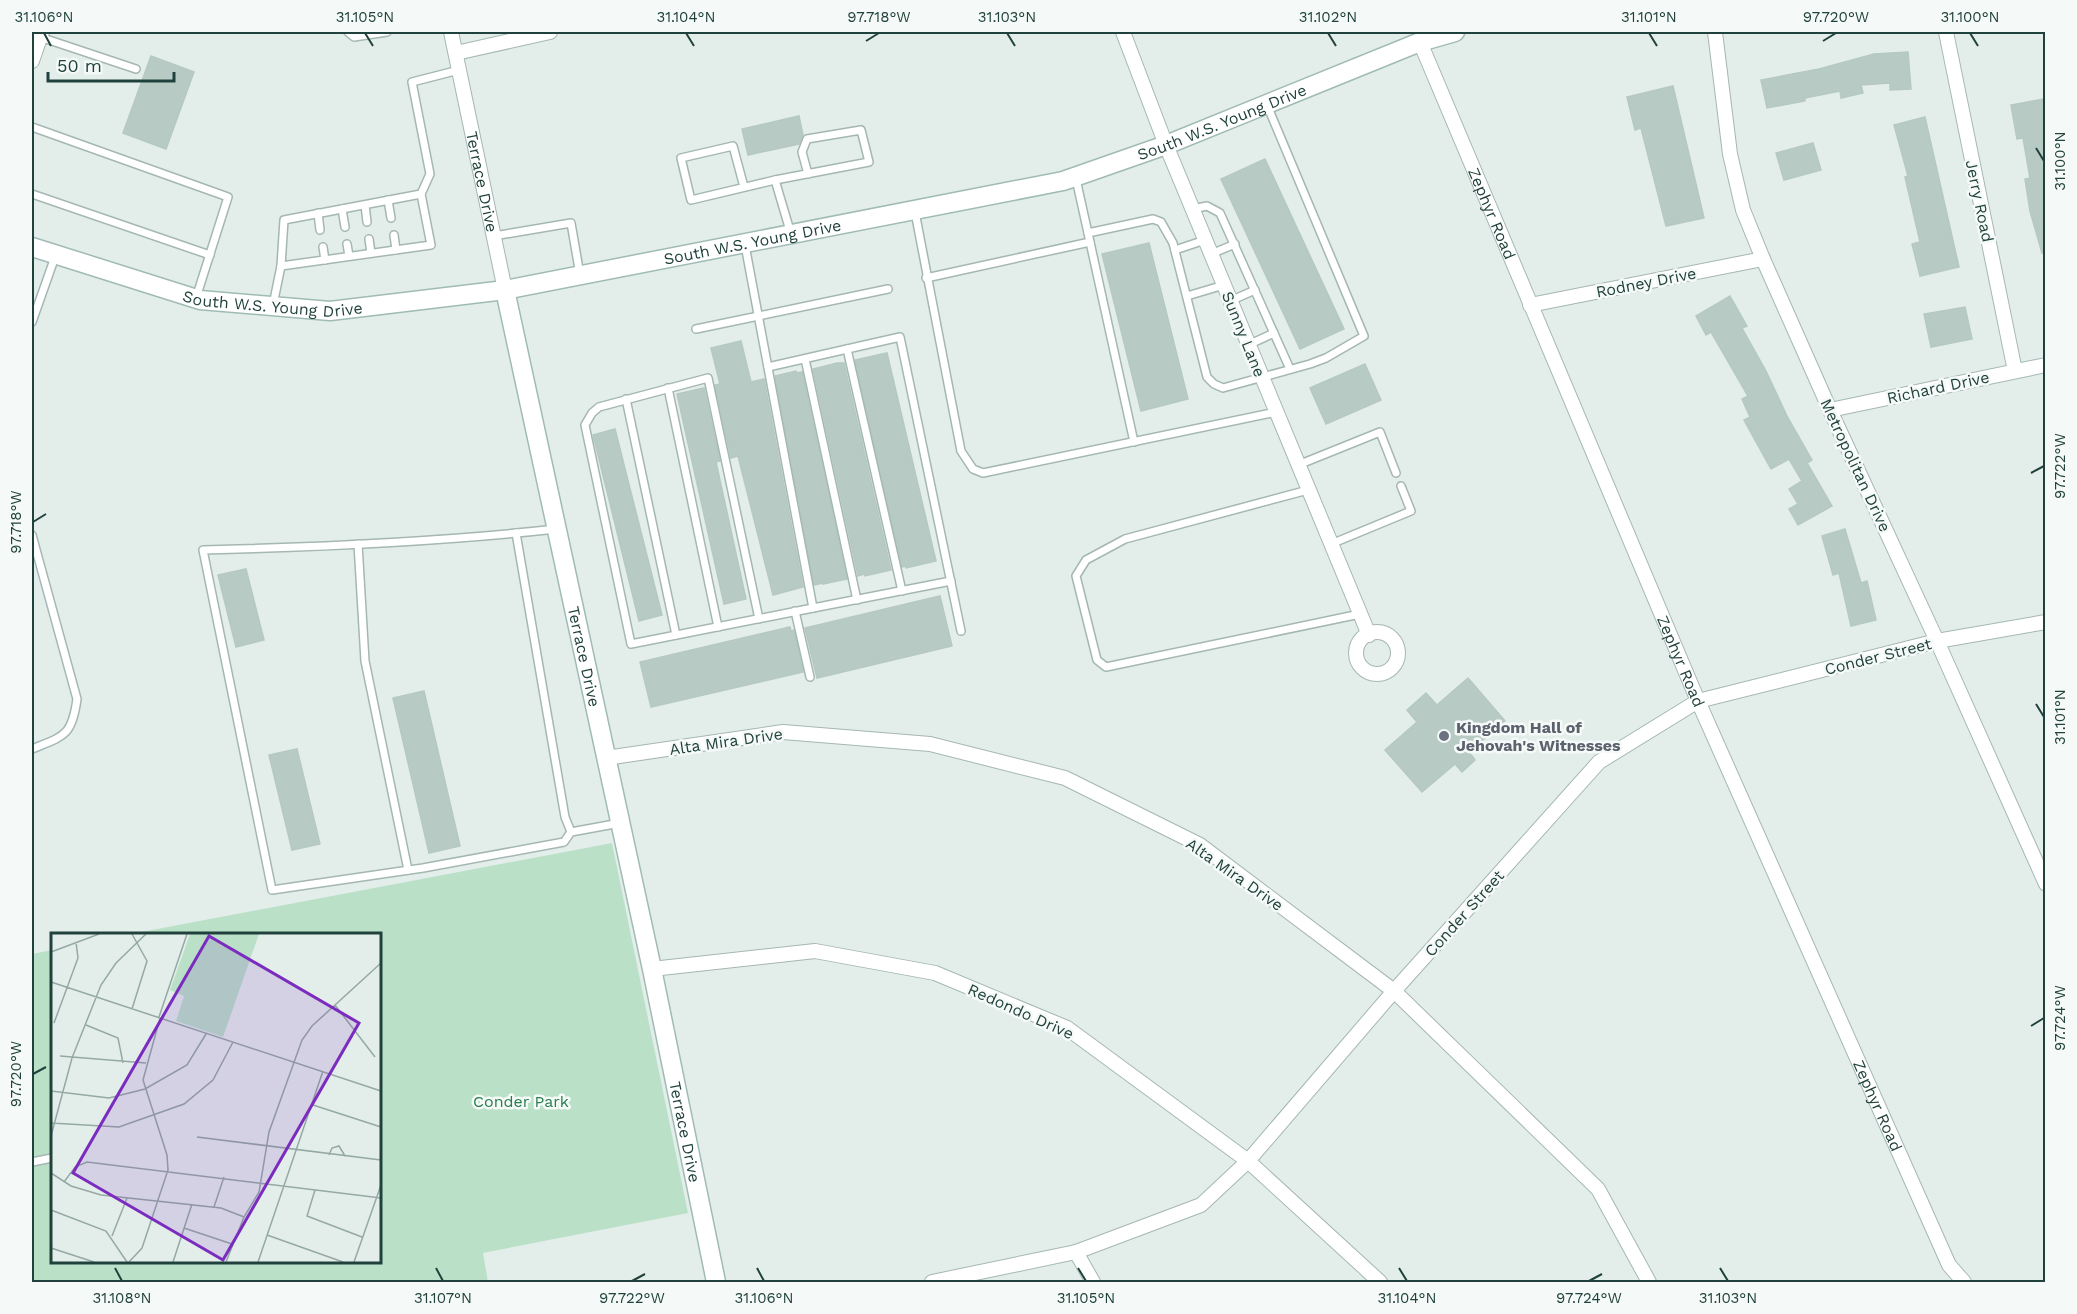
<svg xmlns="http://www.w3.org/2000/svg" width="2077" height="1314" font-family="'Work Sans',sans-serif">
	<rect width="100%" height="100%" fill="#e3eeea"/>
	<polygon fill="#bae1c8" points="612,843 688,1213 483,1253 488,1282 32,1282 32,954 52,950 52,1262 380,1262 380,934 131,934"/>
	<g fill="#b8cac4" stroke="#b5c9c2" stroke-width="1.5">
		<polygon points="1908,52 1911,89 1890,90 1890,83 1861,85 1863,93 1841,98 1840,91 1805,98 1805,101 1767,108 1761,80 1819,69 1874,54"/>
		<polygon points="151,56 194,72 166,149 123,133"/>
		<polygon points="1673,86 1704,218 1666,226 1641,128 1635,130 1627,97"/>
		<polygon points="2044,99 2046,252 2042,253 2030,211 2025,179 2030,178 2023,138 2017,139 2011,105"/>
		<polygon points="799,116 803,135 799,144 748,155 742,129"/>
		<polygon points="1925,117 1959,267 1920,276 1912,244 1920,242 1905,177 1908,176 1894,125"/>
		<polygon points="1813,143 1821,170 1784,180 1776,153"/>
		<polygon points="1265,159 1344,329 1300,349 1221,179"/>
		<polygon points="1149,243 1188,399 1141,411 1102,254"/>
		<polygon points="1730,296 1747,326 1742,328 1766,371 1787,416 1812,460 1807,463 1832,506 1798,525 1789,509 1798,504 1789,489 1802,481 1789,459 1771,469 1744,420 1750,417 1742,399 1748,396 1711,332 1706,335 1696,316"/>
		<polygon points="1965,307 1972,339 1931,347 1924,314"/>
		<polygon points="741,341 751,382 764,379 803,587 773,595 738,456 731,458 715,385 720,384 711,348"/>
		<polygon points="887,353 936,561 906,568 905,566 902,567 855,360"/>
		<polygon points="837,363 844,363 891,570 865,576 864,574 858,576 813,369"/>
		<polygon points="1365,364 1381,400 1326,424 1310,388"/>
		<polygon points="796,371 797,373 802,372 847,579 823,584 823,583 814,585 775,376"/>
		<polygon points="704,388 720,461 716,462 746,599 724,604 677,394"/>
		<polygon points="615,429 662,615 639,621 593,435"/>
		<polygon points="1845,529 1861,583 1867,581 1876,620 1851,626 1839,573 1833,575 1822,536"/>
		<polygon points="246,569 264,640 236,647 218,575"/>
		<polygon points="940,596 952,646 817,678 805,628"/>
		<polygon points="790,627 791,631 794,630 803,672 651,707 640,662"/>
		<polygon points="1468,678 1505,721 1469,752 1475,760 1462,772 1455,764 1422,792 1385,750 1417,722 1407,710 1426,693 1437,705"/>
		<polygon points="424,691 460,846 429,853 393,698"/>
		<polygon points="297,749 320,844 292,850 269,755"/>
	</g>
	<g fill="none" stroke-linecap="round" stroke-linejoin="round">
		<g stroke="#a5b7b2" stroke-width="10">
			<g id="lane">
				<polyline points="348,32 354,37 387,32"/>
				<polyline points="40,37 136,69"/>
				<polyline points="32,127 228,197 196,298"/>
				<polyline points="1076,179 1088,233 1153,219 1161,222 1173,243 1207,377 1214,384 1223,388 1310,364 1326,358 1364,336 1267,105"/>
				<polyline points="744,187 733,146 681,158 691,200 775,180"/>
				<polyline points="32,194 210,255"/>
				<polyline points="388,200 391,218"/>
				<polyline points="365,205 367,222"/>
				<polyline points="342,209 345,227"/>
				<polyline points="1192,209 1207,206 1220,213 1290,369"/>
				<polyline points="915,212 961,451 973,469 983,473 1276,412"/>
				<polyline points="318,213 320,230"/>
				<polyline points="1088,233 1134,442"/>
				<polyline points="791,234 775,180 869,162 861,130 807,139 802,152 808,174"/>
				<polyline points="394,235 396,250"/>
				<polyline points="494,236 571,223 580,275"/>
				<polyline points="369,239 371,253"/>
				<polyline points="347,244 349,256"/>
				<polyline points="745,245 813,608 631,644 585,425 592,413 599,407 708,378 759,619"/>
				<polyline points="323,247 325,260"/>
				<polyline points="1175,250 1205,240"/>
				<polyline points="1211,254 1235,244"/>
				<polyline points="281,266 284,220 421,194"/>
				<polyline points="926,278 1090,242"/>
				<polyline points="1187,296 1224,285"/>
				<polyline points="1230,301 1255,290"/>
				<polyline points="273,305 281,266 431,245 421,194 430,174 412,82 459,70"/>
				<polyline points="32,322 56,254"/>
				<polyline points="696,329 888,289"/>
				<polyline points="1248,345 1274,333"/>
				<polyline points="847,349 902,591"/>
				<polyline points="805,359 857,600"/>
				<polyline points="768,367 900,337 961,631"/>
				<polyline points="668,388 718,627"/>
				<polyline points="626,399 676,635"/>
				<polyline points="1298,465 1380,432 1396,473"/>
				<polyline points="1308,490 1125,539 1086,560 1076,576 1097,660 1106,667 1360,614"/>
				<path d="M556,529C439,542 321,547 203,550L272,890L423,868L564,842L571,832L620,823"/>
				<polyline points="516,533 565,817 571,832"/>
				<path d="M32,535L77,699C72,736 64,736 32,749"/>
				<polyline points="358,544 365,661 408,870"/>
				<polyline points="1331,544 1411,511 1401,486"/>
				<polyline points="813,608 951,581"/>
				<polyline points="795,611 810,677"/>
				<polyline points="32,1162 52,1158"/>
			</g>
		</g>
		<g stroke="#a5b7b2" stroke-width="16">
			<g id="street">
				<path id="s1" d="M451,32L505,290"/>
				<polyline points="1123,32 1166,145 1369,635"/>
				<polyline points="1715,32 1730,154 1743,210 1763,259 1830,410 1937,641 2046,884"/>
				<polyline points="1946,32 2015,371"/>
				<path id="s2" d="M1420,42L1698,701L1949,1265L1964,1282"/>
				<polyline points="456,53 550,32"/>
				<polyline points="32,61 42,32"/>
				<polyline points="1530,305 1763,259"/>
				<polyline points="1830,410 2046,365"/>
				<circle cx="1377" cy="653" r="21"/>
				<polyline points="606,758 783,732 930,744 1065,778 1200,845 1394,991 1598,1189 1649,1282"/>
				<polyline points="652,969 815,951 935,973 1067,1028 1248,1161 1380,1282"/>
				<polyline points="1076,1252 1093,1282"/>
				<polyline points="932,1282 1076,1252 1201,1205 1248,1161 1394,991 1599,762 1698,701 1937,641 2046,622"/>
			</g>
		</g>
		<g stroke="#a0bbb4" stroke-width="21">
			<g id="secondary">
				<path id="s3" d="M32,247L200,300L330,311L505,290L1063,181L1166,145L1420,42L1455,32"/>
				<path id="s4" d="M505,290L652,969L716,1282"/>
			</g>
		</g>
		<use href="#lane" stroke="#fff" stroke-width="7"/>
		<use href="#street" stroke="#fff" stroke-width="14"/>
		<use href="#secondary" stroke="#fff" stroke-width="18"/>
	</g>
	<path fill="none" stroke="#21423c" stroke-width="2" d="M44,33L51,46M365,33L373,46M686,33L694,46M1007,33L1015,46M1328,33L1336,46M1649,33L1657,46M1970,33L1978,46M866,41L879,33M1823,41L1836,33M2036,148L2044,161M2031,473L2044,466M33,522L46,514M2036,704L2044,717M2031,1026L2044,1018M33,1074L46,1067M115,1268L122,1281M436,1268L443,1281M757,1268L764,1281M1078,1268L1086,1281M1399,1268L1407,1281M1720,1268L1728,1281M632,1281L645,1274M1589,1281L1602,1274"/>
	<circle fill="#6b7280" stroke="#f5faf8" stroke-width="2" cx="1444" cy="736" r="6"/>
	<g text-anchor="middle" stroke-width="5" stroke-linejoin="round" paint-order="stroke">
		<g font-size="16" fill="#21423c" stroke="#f5faf8">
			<text dy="6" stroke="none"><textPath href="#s3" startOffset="1221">South W.S. Young Drive</textPath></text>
			<text dy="6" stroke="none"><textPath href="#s1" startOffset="153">Terrace Drive</textPath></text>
			<text transform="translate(1980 201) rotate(78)" y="6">Jerry Road</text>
			<text dy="6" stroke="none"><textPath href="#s2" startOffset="186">Zephyr Road</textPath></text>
			<text dy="6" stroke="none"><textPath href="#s3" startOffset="735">South W.S. Young Drive</textPath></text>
			<text transform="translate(1646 282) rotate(-11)" y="6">Rodney Drive</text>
			<text dy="6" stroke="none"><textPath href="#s3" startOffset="249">South W.S. Young Drive</textPath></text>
			<text transform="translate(1244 334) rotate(68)" y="6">Sunny Lane</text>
			<text transform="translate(1938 387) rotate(-12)" y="6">Richard Drive</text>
			<text transform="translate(1856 465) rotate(65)" y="6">Metropolitan Drive</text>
			<text transform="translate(1878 656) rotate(-14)" y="6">Conder Street</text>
			<text dy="6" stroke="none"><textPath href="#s4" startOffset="375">Terrace Drive</textPath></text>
			<text dy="6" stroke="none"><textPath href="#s2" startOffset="672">Zephyr Road</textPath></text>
			<text transform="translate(726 741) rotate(-8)" y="6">Alta Mira Drive</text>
			<text transform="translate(1235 874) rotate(35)" y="6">Alta Mira Drive</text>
			<text transform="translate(1464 913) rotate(-48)" y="6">Conder Street</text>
			<text transform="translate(1021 1011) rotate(24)" y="6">Redondo Drive</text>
			<text dy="6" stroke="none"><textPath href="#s2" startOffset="1158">Zephyr Road</textPath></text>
			<text dy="6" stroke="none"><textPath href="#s4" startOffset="861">Terrace Drive</textPath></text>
		</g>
		<g font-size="16" font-weight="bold" fill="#5b616d" stroke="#f5faf8" text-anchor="start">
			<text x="1456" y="733">Kingdom Hall of<tspan x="1456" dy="18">Jehovah's Witnesses</tspan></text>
		</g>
		<g font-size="16" fill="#277d4f" stroke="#f5faf8">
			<text x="521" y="1107">Conder Park</text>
		</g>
	</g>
	<g transform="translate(51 933)">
		<rect width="330" height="330" fill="#e3eeea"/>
		<path d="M139,1H208L172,104L125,88L133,63L119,57Z" fill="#bae1c8"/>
		<path fill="none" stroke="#95a9a4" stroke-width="1.5" d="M0,19L48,1M0,49L330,158M284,72L324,124M81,76L96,28L81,1M108,84L136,1M3,90L27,25L25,9M35,92L67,105L72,130M9,123L95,130M0,158L58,165L94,156L136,132L155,101M262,172L330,194M0,190L68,194L133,171L162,147L182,109M0,203L21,125L50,52L65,30L95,1M146,204L330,227M278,222L281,215L288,213L294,223M0,240L20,253L50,262L170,275L193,284M13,249L24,234L36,229L330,265M264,257L256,283L311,304M163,274L173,244M0,277L55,298L76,329M133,295L181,311M216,302L292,329M61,303L76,265M0,315L43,329M78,329L91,315L117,237L116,222L92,147L109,85M122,329L141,271M175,329L193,284L208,259L218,199L251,107L261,93L330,30M207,329L272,138M303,329L330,252"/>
		<path fill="#7b2cbf" fill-opacity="0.15" stroke="#7b2cbf" stroke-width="3" d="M158,3L308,90L172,327L22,240Z"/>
		<rect width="330" height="330" fill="none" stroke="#21423c" stroke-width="3"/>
	</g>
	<rect width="2077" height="1314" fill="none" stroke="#f5faf8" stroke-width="66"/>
	<path d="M48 72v9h126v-9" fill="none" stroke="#21423c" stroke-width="3"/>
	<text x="57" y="72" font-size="18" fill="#21423c" stroke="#f5faf8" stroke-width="4.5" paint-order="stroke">50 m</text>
	<rect x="33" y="33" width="2011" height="1248" fill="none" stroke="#21423c" stroke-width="2"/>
	<g font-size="15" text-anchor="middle" fill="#21423c">
		<text x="44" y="22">31.106°N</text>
		<text x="365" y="22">31.105°N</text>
		<text x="686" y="22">31.104°N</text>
		<text x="879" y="22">97.718°W</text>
		<text x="1007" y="22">31.103°N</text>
		<text x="1328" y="22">31.102°N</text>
		<text x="1649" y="22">31.101°N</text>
		<text x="1836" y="22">97.720°W</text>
		<text x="1970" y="22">31.100°N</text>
		<text transform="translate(2060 161) rotate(-90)" y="5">31.100°N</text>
		<text transform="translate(2060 466) rotate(-90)" y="5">97.722°W</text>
		<text transform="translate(16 522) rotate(-90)" y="5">97.718°W</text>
		<text transform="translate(2060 717) rotate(-90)" y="5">31.101°N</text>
		<text transform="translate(2060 1018) rotate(-90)" y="5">97.724°W</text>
		<text transform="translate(16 1074) rotate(-90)" y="5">97.720°W</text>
		<text x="122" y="1303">31.108°N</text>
		<text x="443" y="1303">31.107°N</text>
		<text x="632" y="1303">97.722°W</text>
		<text x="764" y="1303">31.106°N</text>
		<text x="1086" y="1303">31.105°N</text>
		<text x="1407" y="1303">31.104°N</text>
		<text x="1589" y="1303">97.724°W</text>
		<text x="1728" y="1303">31.103°N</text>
	</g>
</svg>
